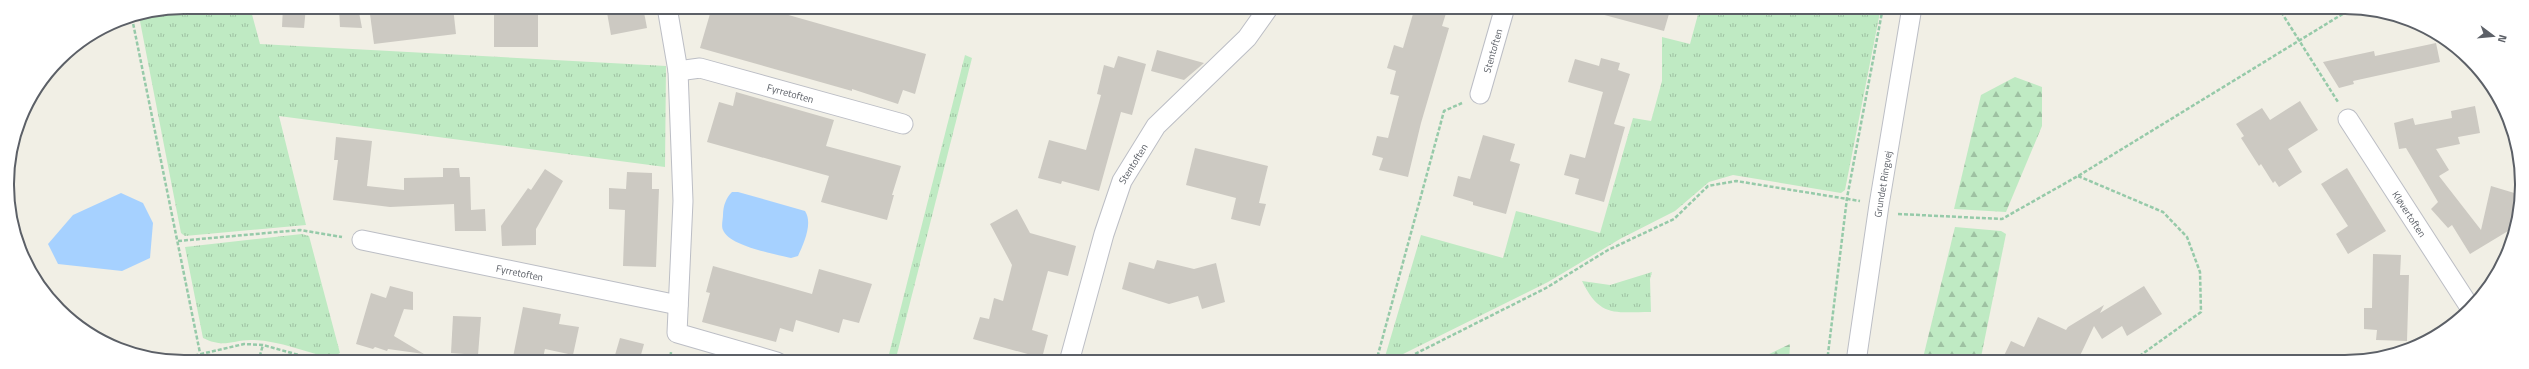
<svg xmlns="http://www.w3.org/2000/svg" width="2529" height="369" font-family="'Titillium Web',sans-serif">
	<defs>
		<pattern id="grass-tufts" width="24" height="20" patternUnits="userSpaceOnUse"><rect width="24" height="20" fill="#bfeac3"/><path d="M3 7l-1-3M5 7V3M7 7l1-3M15 17l-1-3M17 17v-4M19 17l1-3" fill="none" stroke="#9ec1a2"/></pattern>
		<pattern id="forest-firs" width="22" height="20" patternUnits="userSpaceOnUse"><rect width="22" height="20" fill="#bfeac3"/><path d="M5 1l3.5 6h-7zM16 11l3.5 6h-7z" fill="#9ec1a2"/></pattern>
	</defs>
	<rect width="100%" height="100%" fill="#f1efe5"/>
	<g fill="url(#grass-tufts)">
		<polygon points="185,7 250,7 260,44 666,66 665,167 279,116 306,225 185,236 181,233 139,16"/>
		<polygon points="1700,7 1881,7 1845,190 1841,193 1733,175 1709,182 1675,211 1620,239 1548,282 1389,361 1384,360 1421,235 1503,258 1516,211 1600,233 1633,118 1651,121 1662,81 1662,37 1690,44"/>
		<polygon points="965,55 972,58 895,362 887,362"/>
		<path d="M302,234L309,236L340,353L330,358C306,352 280,341 254,340C233,339 225,349 203,338L185,247Z"/>
		<path d="M1652,272L1650,279L1651,312C1615,312 1600,318 1582,281L1610,285Z"/>
	</g>
	<g fill="url(#forest-firs)">
		<polygon points="2015,77 2042,87 2042,126 2006,212 1954,209 1981,95"/>
		<polygon points="1955,227 2001,231 2006,234 1980,362 1922,362"/>
		<polygon points="1790,344 1789,362 1753,362"/>
	</g>
	<g fill="#a6d1ff">
		<polygon points="81,44 55,67 54,66 59,59"/>
		<path d="M732,192H738L805,211C813,223 804,243 798,256L791,258C775,254 729,246 723,230C721,226 723,219 723,215C723,206 726,198 732,192Z"/>
		<polygon points="121,193 143,203 153,223 150,258 122,271 58,264 48,244 73,215"/>
	</g>
	<g fill="#ccc9c2">
		<polygon points="283,7 306,7 304,28 282,27"/>
		<polygon points="339,7 358,7 362,28 340,27"/>
		<polygon points="423,7 453,7 456,34 374,44 370,14"/>
		<polygon points="515,7 538,7 538,47 494,47 494,15 515,15"/>
		<polygon points="606,7 643,7 647,28 611,35"/>
		<polygon points="712,7 760,7 926,54 915,94 903,90 898,104 852,89 852,91 700,48"/>
		<polygon points="1415,7 1448,7 1442,26 1449,28 1421,123 1408,177 1379,170 1383,158 1372,155 1377,136 1388,138 1399,96 1390,94 1396,71 1387,68 1394,45 1403,48"/>
		<polygon points="1598,7 1671,7 1664,31 1597,13"/>
		<polygon points="2436,43 2440,62 2353,81 2354,84 2339,88 2323,62 2374,51 2375,56"/>
		<polygon points="1157,50 1204,63 1184,80 1151,71"/>
		<polygon points="1118,56 1146,64 1132,115 1121,112 1099,191 1062,181 1061,184 1038,178 1049,140 1086,150 1101,95 1097,94 1104,65 1114,68"/>
		<polygon points="1601,58 1620,63 1618,70 1630,74 1614,124 1625,127 1604,202 1575,194 1579,179 1564,175 1570,154 1585,158 1603,92 1568,82 1575,59 1599,66"/>
		<polygon points="736,92 834,120 826,146 901,166 892,195 894,195 887,220 821,202 829,176 707,142 719,102 733,106"/>
		<polygon points="2300,101 2318,130 2288,149 2302,172 2279,187 2275,181 2273,183 2261,164 2259,166 2241,138 2244,136 2236,124 2262,108 2270,120"/>
		<polygon points="2475,106 2480,133 2458,137 2460,144 2436,149 2449,170 2439,176 2481,230 2491,186 2521,195 2513,228 2470,254 2452,225 2448,228 2431,209 2438,202 2406,148 2399,149 2394,123 2413,118 2415,125 2452,118 2451,111"/>
		<polygon points="1483,135 1515,144 1510,161 1520,164 1506,214 1473,205 1473,202 1453,196 1458,176 1470,179"/>
		<polygon points="336,137 372,141 367,186 404,190 404,178 443,177 443,168 459,168 460,177 470,177 471,210 485,209 486,231 455,231 454,204 390,207 333,200 338,160 334,160"/>
		<polygon points="1195,148 1268,166 1259,203 1266,204 1260,226 1231,219 1236,198 1186,185"/>
		<polygon points="2347,168 2386,231 2348,254 2336,234 2348,226 2321,184"/>
		<polygon points="545,169 563,181 536,229 536,245 502,246 501,226 528,188 531,190"/>
		<polygon points="627,172 652,173 652,189 659,189 656,267 623,266 625,210 609,209 609,188 626,189"/>
		<polygon points="1017,209 1030,233 1076,246 1068,276 1048,271 1032,330 1048,335 1042,358 973,339 980,317 989,319 994,298 1003,301 1012,265 990,224"/>
		<polygon points="2373,254 2401,255 2400,275 2409,275 2407,341 2376,340 2377,330 2364,329 2364,308 2372,308"/>
		<polygon points="1157,260 1194,269 1216,263 1225,302 1202,309 1198,296 1169,304 1122,289 1129,262 1154,269"/>
		<polygon points="713,266 812,294 819,269 872,284 859,323 843,319 839,333 796,320 793,332 780,328 776,342 702,322 710,293 706,292"/>
		<polygon points="390,286 413,292 413,310 404,309 394,336 424,354 388,349 387,351 375,347 373,349 356,344 371,293 386,298"/>
		<polygon points="2144,286 2162,314 2127,336 2122,326 2102,339 2094,326 2077,362 2001,362 2011,341 2024,347 2038,317 2066,330 2068,327 2104,305 2100,313"/>
		<polygon points="523,307 561,314 559,324 579,327 573,355 545,349 542,362 512,362"/>
		<polygon points="453,316 481,317 478,355 451,353"/>
		<polygon points="620,338 644,344 639,362 613,362"/>
	</g>
	<g fill="none" stroke-linecap="round" stroke-linejoin="round">
		<g stroke="#bcbec5" stroke-width="21">
			<g id="street">
				<polyline points="667,7 678,71 683,201 677,333 777,362"/>
				<path id="s1" d="M678,71L700,68L903,124"/>
				<path id="s2" d="M1480,94L1505,7"/>
				<path id="s3" d="M2348,119L2471,309"/>
				<path id="s4" d="M362,240L678,305"/>
				<path id="s5" d="M1069,362L1104,234L1122,181L1156,126L1247,38L1269,7"/>
				<path id="s6" d="M1856,362L1879,205L1912,7"/>
			</g>
		</g>
		<g stroke="#96caa9" stroke-width="2.5" stroke-dasharray="4 2" stroke-linecap="butt">
			<polyline points="2278,7 2338,102"/>
			<polyline points="132,18 200,353"/>
			<polyline points="2476,66 2493,94"/>
			<polyline points="2078,176 2163,212 2187,237 2200,272 2201,312 2131,362"/>
			<polyline points="1898,214 2002,219 2078,176 2354,7"/>
			<polyline points="178,241 300,230 342,237"/>
			<polyline points="171,361 244,344 263,345 324,362"/>
			<polyline points="258,362 263,345"/>
			<polyline points="670,362 671,352"/>
			<polyline points="966,362 970,357 986,362"/>
			<polyline points="1376,362 1444,111 1462,103"/>
			<polyline points="1399,362 1546,288 1608,250 1674,219 1708,186 1736,181 1860,201"/>
			<polyline points="1827,362 1847,198 1883,7"/>
		</g>
		<use href="#street" stroke="#fff" stroke-width="19"/>
	</g>
	<g text-anchor="middle" stroke-width="4" stroke-linejoin="round" paint-order="stroke">
		<g font-size="10" fill="#5c6067" stroke="#fff">
			<text dy="4" stroke="none"><textPath href="#s2" startOffset="45">Stentoften</textPath></text>
			<text dy="4" stroke="none"><textPath href="#s1" startOffset="116">Fyrretoften</textPath></text>
			<text dy="4" stroke="none"><textPath href="#s5" startOffset="209">Stentoften</textPath></text>
			<text dy="4" stroke="none"><textPath href="#s6" startOffset="180">Grundet Ringvej</textPath></text>
			<text dy="4" stroke="none"><textPath href="#s3" startOffset="113">Kløvertoften</textPath></text>
			<text dy="4" stroke="none"><textPath href="#s4" startOffset="161">Fyrretoften</textPath></text>
		</g>
	</g>
	<path d="M0 0H2529V369H0ZM184 14H2345A170 170 0 0 1 2515 184V185A170 170 0 0 1 2345 355H184A170 170 0 0 1 14 185V184A170 170 0 0 1 184 14Z" fill="#fff" fill-rule="evenodd"/>
	<path fill="none" stroke="#5c6067" stroke-width="2" d="M184 14H2345A170 170 0 0 1 2515 184V185A170 170 0 0 1 2345 355H184A170 170 0 0 1 14 185V184A170 170 0 0 1 184 14Z"/>
	<g transform="translate(2493 36) rotate(106)" stroke="#ffffff" stroke-width="3" paint-order="stroke">
	<path d="M0-3L7 15L0 10L-7 15Z" fill="#5c6067"/>
	<text y="-6" font-size="11" font-weight="bold" text-anchor="middle" fill="#5c6067">N</text>
	</g>
</svg>
